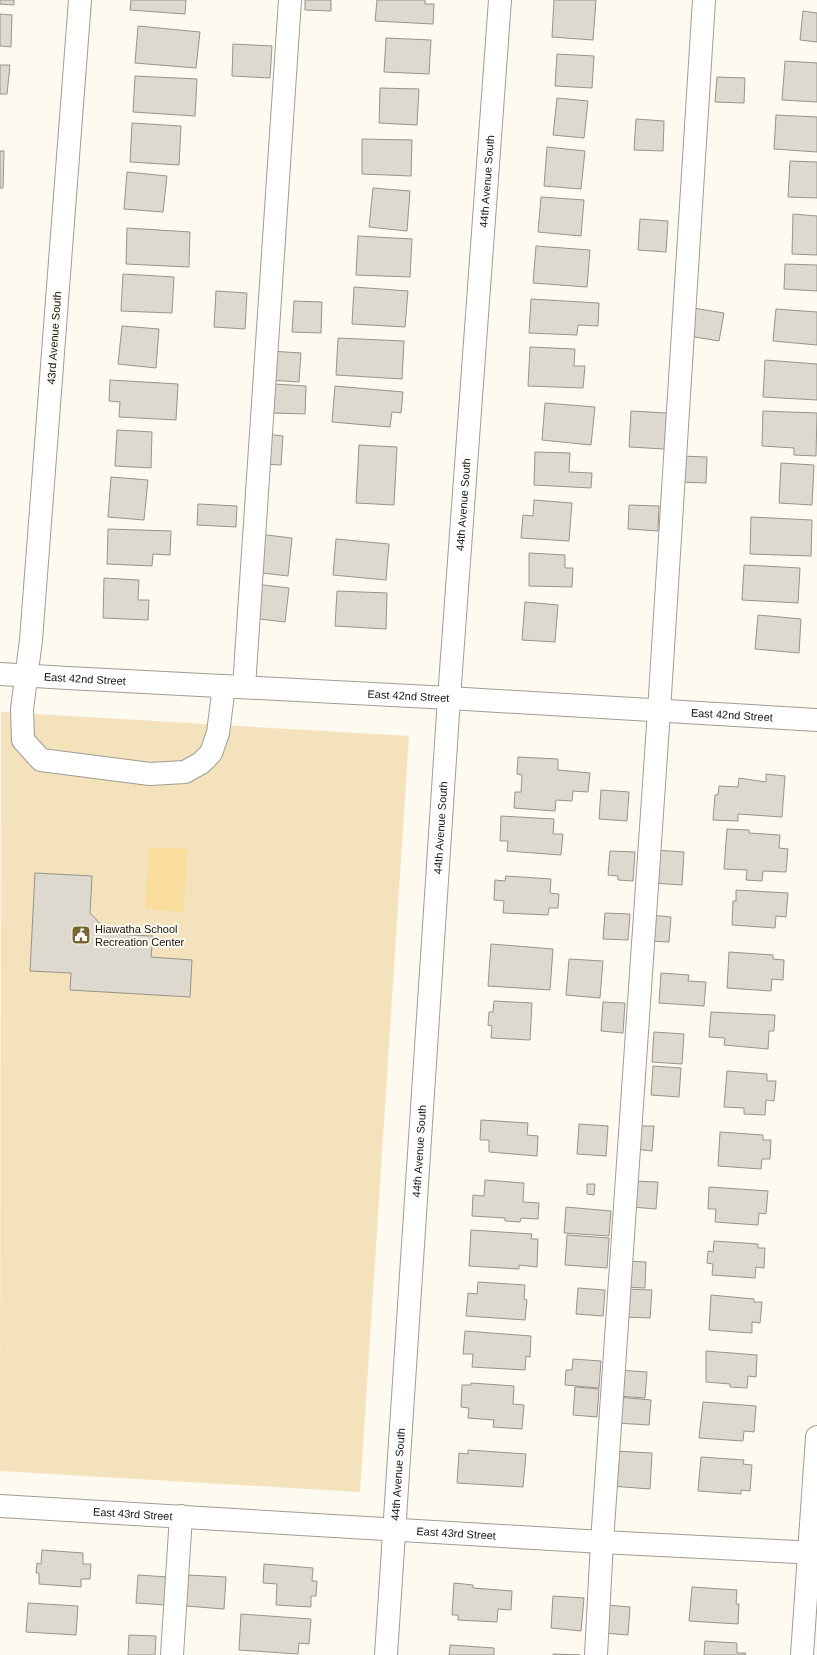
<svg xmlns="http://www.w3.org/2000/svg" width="817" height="1655" font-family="Helvetica,sans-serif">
	<rect width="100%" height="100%" fill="#fefaef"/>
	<polygon fill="#f3e2bc" points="1,712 409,736 360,1492 0,1471"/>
	<polygon fill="#f9dd9d" points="149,847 187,849 184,912 145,909"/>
	<g fill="#ddd9cf" stroke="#98948a">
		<polygon points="0,0 14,0 14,5 0,4"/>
		<polygon points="131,0 186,0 185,14 130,10"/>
		<polygon points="305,0 331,0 331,11 305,10"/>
		<polygon points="377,0 425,0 425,4 434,4 433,24 375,21"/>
		<polygon points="554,0 596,0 593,40 552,37"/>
		<polygon points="803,11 817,13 817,42 800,40"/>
		<polygon points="0,14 12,15 11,47 0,46"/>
		<polygon points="138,26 200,32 196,68 135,63"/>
		<polygon points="386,38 431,40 429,74 384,72"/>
		<polygon points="233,44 272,46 270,78 232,76"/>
		<polygon points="557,54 594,56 592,88 555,86"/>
		<polygon points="785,61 817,63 817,102 782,100"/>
		<polygon points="0,65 10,65 7,94 0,94"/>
		<polygon points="135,76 197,79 195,116 133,112"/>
		<polygon points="717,77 745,78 744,103 715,102"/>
		<polygon points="380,88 419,89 417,125 379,123"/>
		<polygon points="557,98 588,101 584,138 553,135"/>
		<polygon points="776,115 817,117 817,152 774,149"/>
		<polygon points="636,119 664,121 663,151 634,150"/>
		<polygon points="132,123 181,126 179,165 130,162"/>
		<polygon points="362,139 412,140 411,176 362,174"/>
		<polygon points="547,147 585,151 581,189 544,186"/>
		<polygon points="0,151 4,151 3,188 0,188"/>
		<polygon points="790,161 817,162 817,198 788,197"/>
		<polygon points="127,172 167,176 163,212 124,209"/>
		<polygon points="373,188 410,191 407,231 369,227"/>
		<polygon points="541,197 584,200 581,236 538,232"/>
		<polygon points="793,214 817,216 817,255 792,254"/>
		<polygon points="640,219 668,221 666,252 638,250"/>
		<polygon points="127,228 190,232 189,267 126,264"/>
		<polygon points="358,236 412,239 410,277 356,275"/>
		<polygon points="536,246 590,250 587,287 533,283"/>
		<polygon points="785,264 817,265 817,291 784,289"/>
		<polygon points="123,274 174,277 172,313 121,311"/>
		<polygon points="354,287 408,291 405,327 352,324"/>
		<polygon points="216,291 247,293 245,329 214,327"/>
		<polygon points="531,299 599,303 598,326 578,325 577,335 529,333"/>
		<polygon points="294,301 322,302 321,333 292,332"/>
		<polygon points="693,308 724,313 719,341 689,336"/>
		<polygon points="776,309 817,312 817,345 773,341"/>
		<polygon points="122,326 159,329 156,368 118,364"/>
		<polygon points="338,338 404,341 402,379 336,375"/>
		<polygon points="530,347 575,349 574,366 585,366 583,388 528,386"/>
		<polygon points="270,351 301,353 299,382 268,380"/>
		<polygon points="765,360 817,364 817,400 763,397"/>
		<polygon points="110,380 178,384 176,420 119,417 120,402 109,401"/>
		<polygon points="274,384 306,386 305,414 273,413"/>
		<polygon points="335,386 403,392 401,413 392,412 390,427 332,422"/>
		<polygon points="545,403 595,407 591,445 542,440"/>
		<polygon points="631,411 667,413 665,449 629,447"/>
		<polygon points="763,411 817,413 816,456 794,455 794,448 762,446"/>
		<polygon points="117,430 152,432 151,468 115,466"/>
		<polygon points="266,434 283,436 281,465 264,464"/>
		<polygon points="359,445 397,447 394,505 356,503"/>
		<polygon points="535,452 570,453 569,472 592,473 591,488 534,485"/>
		<polygon points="680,456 707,457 706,483 679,482"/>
		<polygon points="781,463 814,465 812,505 779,503"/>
		<polygon points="111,477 148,480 144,520 108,517"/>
		<polygon points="534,500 572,503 569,541 521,538 523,515 533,516"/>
		<polygon points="198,504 237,506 236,527 197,525"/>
		<polygon points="629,505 659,506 658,531 628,529"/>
		<polygon points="751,517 812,520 811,556 750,554"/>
		<polygon points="108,529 171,531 170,555 153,554 152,566 107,564"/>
		<polygon points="258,534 292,538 288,576 254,572"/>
		<polygon points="336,539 389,544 386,580 333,575"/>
		<polygon points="529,553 565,555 565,568 573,568 572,587 529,586"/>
		<polygon points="744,565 800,568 798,603 742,600"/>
		<polygon points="104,578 139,580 138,600 149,600 148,620 103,618"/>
		<polygon points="255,584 289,588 285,622 251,618"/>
		<polygon points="337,591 387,593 386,629 335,626"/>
		<polygon points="525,602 558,605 555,642 522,640"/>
		<polygon points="758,615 801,619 799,653 755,649"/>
		<polygon points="518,757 558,759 558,770 590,773 588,792 573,791 572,801 556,800 555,811 514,808 515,792 521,792 522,775 517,774"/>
		<polygon points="766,774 785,776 782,817 738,814 738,821 713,820 715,795 718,795 719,786 738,787 739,778 766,782"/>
		<polygon points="601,790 629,792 627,821 599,819"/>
		<polygon points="501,816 554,819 553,834 563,834 561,855 507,851 508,841 500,841"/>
		<polygon points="727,829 749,830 749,833 780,835 779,848 788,849 786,872 763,871 762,881 746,880 747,870 724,869"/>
		<polygon points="655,850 684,852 682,885 653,883"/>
		<polygon points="610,851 635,852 633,881 618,880 618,876 608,875"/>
		<polygon points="35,873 92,876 90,913 110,934 153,936 151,957 192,960 190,997 70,990 71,973 30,971"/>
		<polygon points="506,876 551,879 550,893 559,894 558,908 549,908 548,915 503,913 504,901 494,900 495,880 505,881"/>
		<polygon points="736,890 788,893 786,917 776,916 775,928 732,925 733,901 736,901"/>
		<polygon points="605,913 630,914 628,940 603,939"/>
		<polygon points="651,915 671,917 669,942 649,941"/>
		<polygon points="491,944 553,949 550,990 488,986"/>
		<polygon points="729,952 773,955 773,959 784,960 783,980 772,979 771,991 727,988"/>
		<polygon points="569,959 603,961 600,998 566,995"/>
		<polygon points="661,973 689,975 688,981 706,982 704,1006 659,1003"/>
		<polygon points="494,1001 532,1003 530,1040 491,1038 492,1026 488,1025 489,1012 493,1012"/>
		<polygon points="603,1002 625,1003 623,1033 601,1031"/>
		<polygon points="711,1012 775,1015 774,1031 769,1031 768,1049 724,1045 725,1038 709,1037"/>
		<polygon points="654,1032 684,1034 682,1064 652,1062"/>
		<polygon points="653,1066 681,1068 679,1097 651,1095"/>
		<polygon points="727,1071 767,1074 767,1081 776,1081 774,1101 766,1100 765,1115 744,1114 744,1108 724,1107"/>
		<polygon points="481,1120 528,1123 527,1135 538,1136 537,1156 489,1152 489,1140 480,1140"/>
		<polygon points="579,1124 608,1126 606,1156 577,1154"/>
		<polygon points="636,1126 654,1126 652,1151 635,1149"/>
		<polygon points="720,1132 763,1135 763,1140 771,1140 770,1159 762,1159 761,1169 718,1166"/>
		<polygon points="485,1180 524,1183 523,1202 539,1203 538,1219 521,1218 520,1222 505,1221 505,1218 472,1216 473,1195 484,1196"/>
		<polygon points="634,1181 658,1182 656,1209 632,1207"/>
		<polygon points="587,1184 595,1184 594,1195 587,1194"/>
		<polygon points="709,1187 768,1191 766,1214 759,1213 758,1225 715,1222 716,1209 708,1209"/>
		<polygon points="566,1207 611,1211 609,1236 564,1233"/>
		<polygon points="471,1230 532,1234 531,1239 538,1239 537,1267 519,1265 519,1269 469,1266"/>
		<polygon points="567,1235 609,1238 607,1268 565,1265"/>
		<polygon points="714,1241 758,1244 758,1248 765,1248 764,1268 756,1267 755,1278 712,1275 713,1264 707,1263 708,1251 713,1252"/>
		<polygon points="627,1261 646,1262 645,1288 625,1287"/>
		<polygon points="478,1282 525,1285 524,1299 527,1300 525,1320 466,1316 468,1293 477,1294"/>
		<polygon points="578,1288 605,1290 603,1316 576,1314"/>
		<polygon points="626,1289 652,1290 650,1318 624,1317"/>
		<polygon points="711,1295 754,1299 754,1302 762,1302 760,1323 752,1322 752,1333 709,1330"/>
		<polygon points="465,1331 531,1336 530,1357 526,1356 525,1370 472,1367 473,1354 463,1354"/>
		<polygon points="706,1351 757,1355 756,1377 748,1376 747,1388 730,1387 730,1384 706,1382"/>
		<polygon points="573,1359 601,1361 599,1388 565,1385 566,1370 572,1370"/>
		<polygon points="619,1370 647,1372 645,1398 617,1396"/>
		<polygon points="471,1383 514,1386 513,1404 524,1405 522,1429 493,1427 494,1420 468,1418 469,1408 461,1407 462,1385 471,1385"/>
		<polygon points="575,1387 599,1389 597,1417 573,1415"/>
		<polygon points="618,1397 651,1400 649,1425 616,1423"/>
		<polygon points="703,1402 756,1406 754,1432 744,1431 743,1441 699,1438"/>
		<polygon points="468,1450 526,1454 523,1487 457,1483 459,1453 468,1454"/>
		<polygon points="614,1451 652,1453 650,1489 611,1486"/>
		<polygon points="701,1457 744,1460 743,1464 752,1465 750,1491 741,1490 741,1494 698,1491"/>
		<polygon points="42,1550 83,1553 83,1564 91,1564 90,1579 81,1579 81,1587 39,1584 39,1573 36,1573 37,1563 41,1564"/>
		<polygon points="264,1564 313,1568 312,1581 317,1581 316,1596 311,1596 311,1607 276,1605 277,1584 263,1583"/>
		<polygon points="138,1575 168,1577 166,1605 136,1603"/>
		<polygon points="188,1575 226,1577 224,1609 186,1606"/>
		<polygon points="454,1583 473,1585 473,1588 512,1591 511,1610 498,1609 497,1622 458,1620 458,1615 452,1615"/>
		<polygon points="692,1587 737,1590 736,1604 739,1604 738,1624 689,1621"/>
		<polygon points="553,1596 584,1598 581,1631 551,1628"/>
		<polygon points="28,1603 78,1606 76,1635 26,1632"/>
		<polygon points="606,1605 630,1607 628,1635 604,1633"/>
		<polygon points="241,1614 311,1619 309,1644 299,1643 298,1654 239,1650"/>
		<polygon points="129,1635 156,1636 155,1655 128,1655"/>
		<polygon points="705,1641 737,1643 737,1653 746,1653 745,1655 704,1655"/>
		<polygon points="450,1645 494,1648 494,1655 449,1655"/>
		<polygon points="553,1654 580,1655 553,1655"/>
	</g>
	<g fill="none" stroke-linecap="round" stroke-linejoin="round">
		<g stroke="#a09c92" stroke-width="24">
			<g id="minor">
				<polyline points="80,0 31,640 22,709 23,740 41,760 150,774 185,772 201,763 211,753 218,733 224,686"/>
				<path id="s1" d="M0,674L68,678L449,698L817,720"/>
				<polyline points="244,687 290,0"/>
				<path id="s2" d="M0,1506L602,1542L817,1553"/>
				<polyline points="172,1655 181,1516"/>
				<path id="s3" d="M386,1655L449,698L500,0"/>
				<polyline points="596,1655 602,1542 659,711 704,0"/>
				<polyline points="802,1655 817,1437"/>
			</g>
		</g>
		<use href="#minor" stroke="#fff" stroke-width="22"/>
	</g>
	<defs>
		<g id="civic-square" transform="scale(1)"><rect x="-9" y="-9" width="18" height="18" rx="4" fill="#796433" stroke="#fefaef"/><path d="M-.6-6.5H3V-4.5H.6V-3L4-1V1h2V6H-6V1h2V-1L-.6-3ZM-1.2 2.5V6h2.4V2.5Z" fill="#fff"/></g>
	</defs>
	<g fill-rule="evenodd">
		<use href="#civic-square" x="81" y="935"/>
	</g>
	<g text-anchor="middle" stroke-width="4" stroke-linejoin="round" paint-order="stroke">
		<g font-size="11" fill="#161411" stroke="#fefaef">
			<text dy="4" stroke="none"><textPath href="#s3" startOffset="1477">44th Avenue South</textPath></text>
			<text transform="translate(54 338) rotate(-86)" y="4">43rd Avenue South</text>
			<text dy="4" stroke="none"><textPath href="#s3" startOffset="1153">44th Avenue South</textPath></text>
			<text dy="4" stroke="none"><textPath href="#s1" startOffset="85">East 42nd Street</textPath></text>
			<text dy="4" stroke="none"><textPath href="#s1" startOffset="409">East 42nd Street</textPath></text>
			<text dy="4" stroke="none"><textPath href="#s1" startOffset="733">East 42nd Street</textPath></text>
			<text dy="4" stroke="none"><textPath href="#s3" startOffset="829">44th Avenue South</textPath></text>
			<text dy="4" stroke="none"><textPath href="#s3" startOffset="505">44th Avenue South</textPath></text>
			<text dy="4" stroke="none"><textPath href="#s3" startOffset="181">44th Avenue South</textPath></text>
			<text dy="4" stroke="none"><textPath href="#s2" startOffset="133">East 43rd Street</textPath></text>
			<text dy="4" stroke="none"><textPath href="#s2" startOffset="457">East 43rd Street</textPath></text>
		</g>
		<g font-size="11" fill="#161411" stroke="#fefaef" text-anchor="start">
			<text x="95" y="933">Hiawatha School<tspan x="95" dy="13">Recreation Center</tspan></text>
		</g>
	</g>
</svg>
